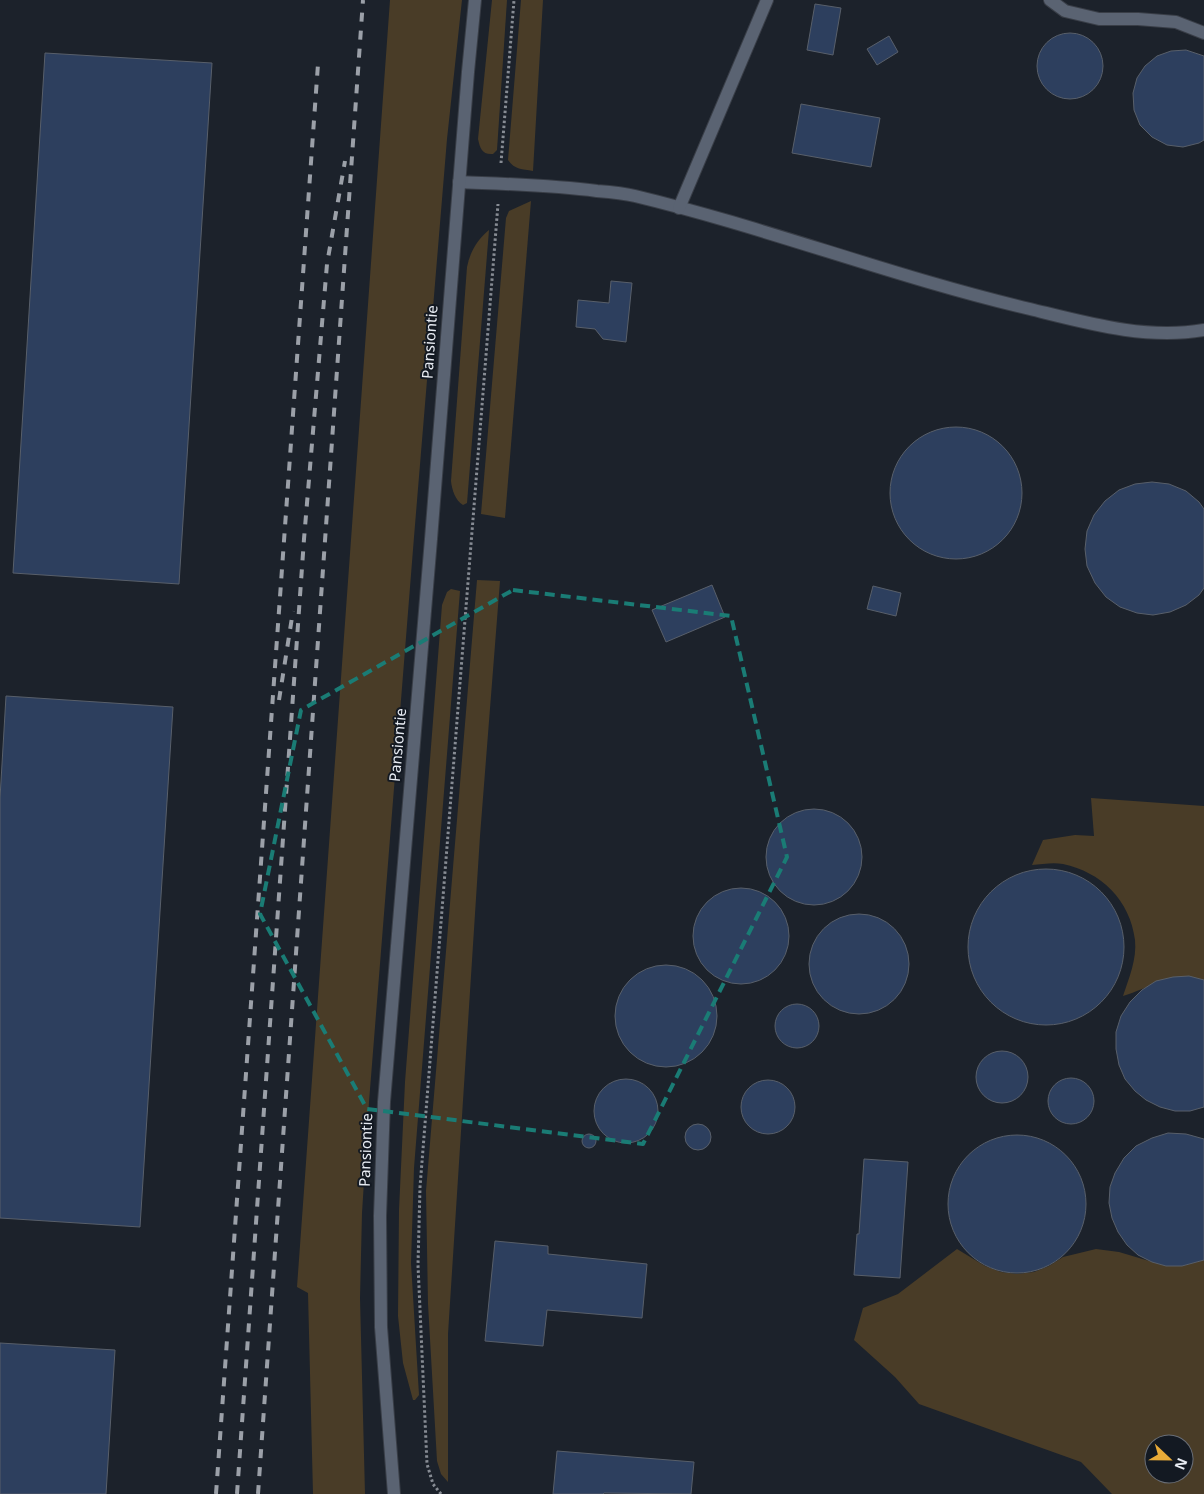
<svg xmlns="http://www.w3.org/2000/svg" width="1204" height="1494" font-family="'Noto Sans',sans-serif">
	<rect width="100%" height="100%" fill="#1c222b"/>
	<g fill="#493c27" fill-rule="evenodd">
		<polygon points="390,0 462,0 447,139 414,537 369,1102 362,1213 360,1298 365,1494 313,1494 308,1293 297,1287"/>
		<path d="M492,0H507L497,150L493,154C482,155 480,148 478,139Z"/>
		<path d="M521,0H543L533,171C522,169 515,170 508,160Z"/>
		<polygon points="531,201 505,518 481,514 506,218 509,211"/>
		<path d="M489,230L467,503L463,505C455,500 452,490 451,481L467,267C470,252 477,240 489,230Z"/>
		<polygon points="477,580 500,581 480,836 448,1334 448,1482 441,1474 437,1461 428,1304 426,1191"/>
		<polygon points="451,589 460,591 414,1168 411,1263 419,1395 415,1400 413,1400 403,1363 398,1316 399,1210 405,1082 442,605 447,592"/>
		<path d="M1091,798L1204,806V980C1166,971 1156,986 1123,996C1129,978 1137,959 1135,940C1130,900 1101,872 1063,864C1054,862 1042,864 1032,865L1043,840L1075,835L1094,836Z"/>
		<path d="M957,1249L985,1266L1001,1272L1017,1274L1034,1272L1049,1266L1063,1257L1096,1249L1119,1252L1166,1266H1182L1204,1260V1494H1112L1081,1462L919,1404L895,1377L854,1340L863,1308L898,1294ZM1154,1444H1184V1474H1154Z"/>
	</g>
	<g fill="#2d3f5e" stroke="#585f6a">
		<polygon points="815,4 841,8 833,55 807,50"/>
		<circle cx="1070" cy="66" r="33"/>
		<polygon points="889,36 898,52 877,65 867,49"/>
		<polygon points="1186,50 1204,56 1204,140 1199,143 1183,147 1167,145 1152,137 1140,125 1134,110 1133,93 1137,78 1145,66 1157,56 1171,51"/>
		<polygon points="45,53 212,63 179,584 13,573"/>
		<polygon points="801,104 880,118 871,167 792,153"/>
		<polygon points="611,281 632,283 626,342 603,339 595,329 576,327 578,300 609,303"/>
		<circle cx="956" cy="493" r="66"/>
		<polygon points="1152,482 1169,484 1186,491 1199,502 1204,509 1204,588 1199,595 1186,605 1170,612 1153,615 1137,613 1120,607 1106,597 1095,583 1087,566 1085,549 1087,531 1094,515 1105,501 1119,490 1135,484"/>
		<polygon points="712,585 725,617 666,642 652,610"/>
		<polygon points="873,586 901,593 896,616 867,609"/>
		<polygon points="6,696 173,707 140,1227 0,1218 0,798"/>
		<circle cx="814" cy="857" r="48"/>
		<circle cx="1046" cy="947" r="78"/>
		<circle cx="741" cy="936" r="48"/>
		<circle cx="859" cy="964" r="50"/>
		<circle cx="666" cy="1016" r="51"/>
		<polygon points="1189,976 1204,980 1204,1107 1190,1111 1175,1111 1160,1107 1146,1100 1135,1091 1125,1079 1119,1065 1116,1049 1116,1032 1121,1016 1130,1002 1142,990 1156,981 1173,977"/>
		<circle cx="797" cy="1026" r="22"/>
		<circle cx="1002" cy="1077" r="26"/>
		<circle cx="1071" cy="1101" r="23"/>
		<circle cx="626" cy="1111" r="32"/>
		<circle cx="768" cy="1107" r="27"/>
		<circle cx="698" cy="1137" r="13"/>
		<polygon points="1168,1133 1186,1134 1204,1139 1204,1260 1182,1266 1166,1266 1152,1262 1138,1255 1127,1245 1118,1232 1112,1218 1109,1203 1110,1187 1115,1173 1124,1158 1136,1146 1152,1138"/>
		<circle cx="589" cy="1141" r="7"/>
		<circle cx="1017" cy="1204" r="69"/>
		<polygon points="864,1159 908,1162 900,1278 854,1275 857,1234 859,1234"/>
		<polygon points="495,1241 548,1246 548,1254 647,1264 642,1318 547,1310 543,1346 485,1341"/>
		<polygon points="0,1343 115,1350 106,1494 0,1494"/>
		<polygon points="557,1451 694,1462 691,1494 604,1493 603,1494 553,1494"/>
	</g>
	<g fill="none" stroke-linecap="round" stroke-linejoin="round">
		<g stroke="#393e47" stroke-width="14">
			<g id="minor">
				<polyline points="1050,0 1065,11 1099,19 1138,19 1176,22 1204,33"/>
				<path d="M459,182C505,184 551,185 597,191C610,192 623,193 635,196C768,228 897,278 1030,309C1087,323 1145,340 1204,330"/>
				<polyline points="679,208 767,0"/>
				<polyline points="394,1494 381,1327 380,1216 384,1102 431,539 468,72 475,0"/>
			</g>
		</g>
		<g stroke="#878c94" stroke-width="3" stroke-dasharray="2.5 2.5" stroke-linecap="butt">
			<polyline points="501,163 514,0"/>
			<polyline points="441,1494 433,1484 427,1464 418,1265 420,1187 498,204"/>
		</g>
		<use href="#minor" stroke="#5a6372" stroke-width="12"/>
		<g stroke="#9ba0a8" stroke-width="4" stroke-dasharray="9 9" stroke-linecap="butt">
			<polyline points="279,700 293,611"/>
			<polyline points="216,1494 318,64"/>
			<polyline points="237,1494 304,539 327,264 345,161"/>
			<polyline points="258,1494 363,0"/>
		</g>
	</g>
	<path fill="none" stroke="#1a7c75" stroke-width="4" stroke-dasharray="10 6" stroke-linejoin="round" d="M513,590L731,616L787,857L643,1144L367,1109L260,914L301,710Z"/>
	<g text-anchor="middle" stroke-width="4" stroke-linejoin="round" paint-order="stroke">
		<g font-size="15" fill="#e8ecf3" stroke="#131922">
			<text transform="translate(430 342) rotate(-86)" y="5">Pansiontie</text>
			<text transform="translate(398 745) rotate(-85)" y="5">Pansiontie</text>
			<text transform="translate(366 1150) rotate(-88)" y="5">Pansiontie</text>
		</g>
	</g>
	<g transform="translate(1169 1459) rotate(112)"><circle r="24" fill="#131922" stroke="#686d76"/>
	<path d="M0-4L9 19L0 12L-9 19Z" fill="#e9ab38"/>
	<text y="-8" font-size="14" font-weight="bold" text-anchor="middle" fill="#e8ecf3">N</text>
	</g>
</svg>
